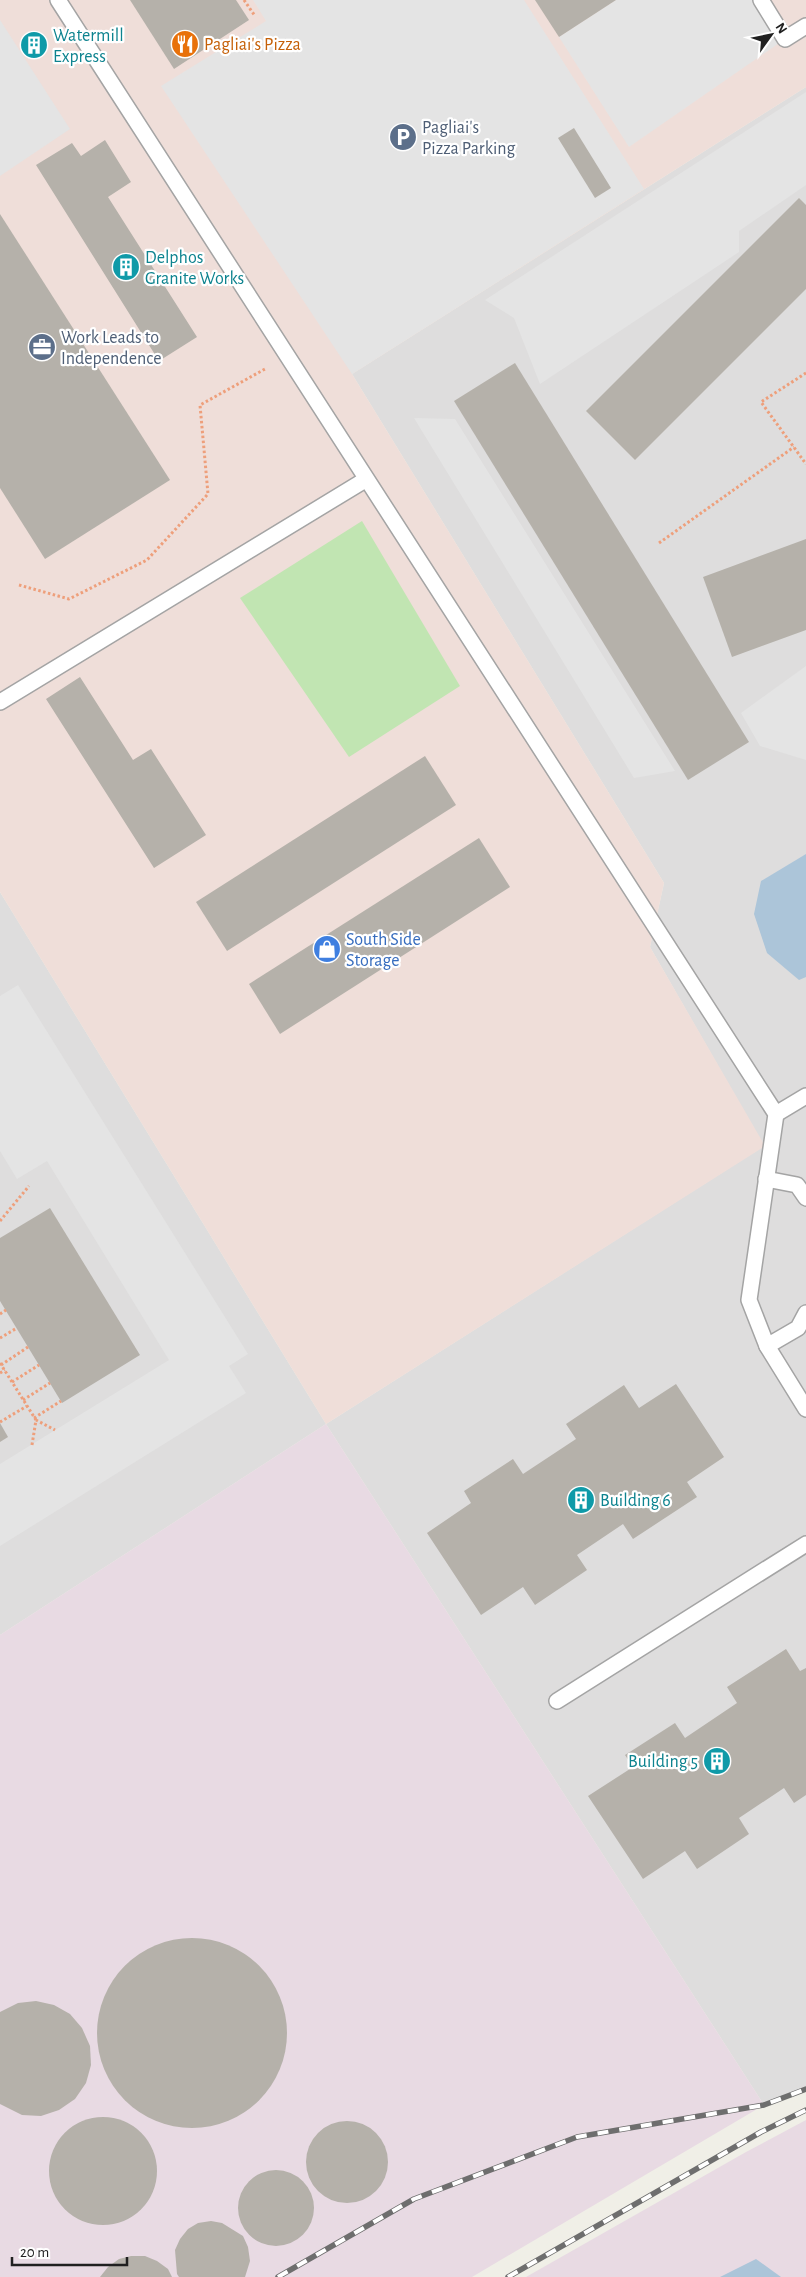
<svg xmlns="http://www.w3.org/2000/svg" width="806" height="2277" font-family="'Alegreya Sans',sans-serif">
	<rect width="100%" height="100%" fill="#f0efe7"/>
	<polygon fill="#dedddd" points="806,87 806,2089 764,2105 326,1424 0,1635 0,892 326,1424 764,1146 650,947 664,883 352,374"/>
	<polygon fill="#efded9" points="0,0 806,0 806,87 352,374 664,883 650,947 765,1146 326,1424 0,892"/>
	<g fill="#e8dae3">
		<polygon points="326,1424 764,2105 472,2277 0,2277 0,1635"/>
		<polygon points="806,2120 806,2277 526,2277 746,2152"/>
	</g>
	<polygon fill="#c1e5b2" points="362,521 460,686 349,757 240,598"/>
	<g fill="#e4e4e4">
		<polygon points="253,0 524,0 644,189 352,374 161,86 266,21"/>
		<polygon points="616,0 761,0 785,39 629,147 559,37"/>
		<polygon points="0,20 70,129 0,176"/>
		<polygon points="806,92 806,185 739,231 739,252 540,384 514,318 485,300"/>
		<polygon points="414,418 455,419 675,771 634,778"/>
		<polygon points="806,666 806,760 760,746 741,713"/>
		<polygon points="18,985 248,1354 229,1366 246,1393 0,1546 0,1464 169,1360 47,1161 17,1179 0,1151 0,996"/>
	</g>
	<g fill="#acc5d9">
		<polygon points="806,854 806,977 799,980 767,953 754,914 761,881"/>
		<polygon points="756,2259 781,2277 720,2277"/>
	</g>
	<g fill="#b5b1aa">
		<polygon points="130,0 236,0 249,20 174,69"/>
		<polygon points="535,0 616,0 559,37"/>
		<polygon points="28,35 36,36 43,47 40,54 34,54 25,43"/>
		<polygon points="574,128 611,188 595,198 558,138"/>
		<polygon points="105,140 131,182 108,197 197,337 159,361 36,165 72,143 81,156"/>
		<polygon points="799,198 806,205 806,289 635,460 586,411"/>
		<polygon points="0,214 170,480 45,559 0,488"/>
		<polygon points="515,363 749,742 688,780 454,401"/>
		<polygon points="806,539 806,630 732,657 703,577"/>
		<polygon points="80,677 133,760 151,749 206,835 154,868 46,699"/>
		<polygon points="425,756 456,805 227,951 196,902"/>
		<polygon points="479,838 510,887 280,1034 249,984"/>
		<polygon points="50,1208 140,1355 62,1403 0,1301 0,1238"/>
		<polygon points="676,1384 724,1457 687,1482 697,1497 633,1539 623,1524 577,1555 587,1570 535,1605 523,1587 481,1615 427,1533 471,1503 464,1491 513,1459 523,1474 576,1439 566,1424 624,1385 639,1408"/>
		<polygon points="0,1423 8,1437 0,1442"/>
		<polygon points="786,1649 800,1671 806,1668 806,1795 794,1803 784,1788 739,1818 749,1834 697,1869 685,1851 643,1879 588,1796 633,1767 625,1755 675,1723 685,1738 737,1703 727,1687"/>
		<circle cx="192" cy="2033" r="95"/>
		<polygon points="36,2001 54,2005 70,2014 82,2028 90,2046 91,2065 86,2083 75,2099 59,2110 41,2116 22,2115 0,2104 0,2012 18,2003"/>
		<circle cx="103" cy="2171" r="54"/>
		<circle cx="347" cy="2162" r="41"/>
		<circle cx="276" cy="2208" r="38"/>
		<polygon points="211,2221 222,2223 243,2236 248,2247 250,2261 245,2277 179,2277 177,2274 175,2250 180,2239 188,2229 198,2223"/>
		<polygon points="131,2256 145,2256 157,2261 168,2269 172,2277 100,2277 108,2267 119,2259"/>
	</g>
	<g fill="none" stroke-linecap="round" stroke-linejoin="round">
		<g stroke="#a4a4a4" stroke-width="18">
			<g id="lane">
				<polyline points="58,0 776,1114 749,1300 767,1346 806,1409"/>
				<polyline points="761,0 785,39 806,26"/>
				<polyline points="0,702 365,480"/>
				<polyline points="776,1114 806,1096"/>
				<polyline points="766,1179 797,1185 806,1198"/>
				<polyline points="767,1346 798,1328 806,1313"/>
				<polyline points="557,1701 806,1544"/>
			</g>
		</g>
		<g stroke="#ee9f7b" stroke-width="3" stroke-dasharray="2.5 2.5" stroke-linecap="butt">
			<polyline points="244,0 255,16"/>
			<polyline points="806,373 761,402 806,464"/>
			<polyline points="659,543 794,447"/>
			<polyline points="19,585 69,599 147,560 208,494 200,405 265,369"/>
			<polyline points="0,1221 29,1186"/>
			<polyline points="0,1314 6,1310"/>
			<polyline points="0,1338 17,1328"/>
			<polyline points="0,1363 36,1420"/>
			<polyline points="1,1365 28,1347"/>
			<polyline points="0,1373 5,1370"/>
			<polyline points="12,1382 39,1365"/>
			<polyline points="23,1400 50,1383"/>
			<polyline points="34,1418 61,1401"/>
			<polyline points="0,1422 27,1406"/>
			<polyline points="32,1445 36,1420 55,1430"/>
		</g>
		<use href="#lane" stroke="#fff" stroke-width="15"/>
		<g stroke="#6e6e6e" stroke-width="5.5">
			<g id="rail">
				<polyline points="278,2277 414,2199 577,2137 764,2105 806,2089"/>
				<polyline points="508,2277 761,2132 806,2110"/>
			</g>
		</g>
		<use href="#rail" stroke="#fff" stroke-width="4" stroke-dasharray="11" stroke-linecap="butt"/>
	</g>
	<defs>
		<g id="restaurant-disc" transform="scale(1.4375)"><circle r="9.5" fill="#e8710a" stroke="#fff"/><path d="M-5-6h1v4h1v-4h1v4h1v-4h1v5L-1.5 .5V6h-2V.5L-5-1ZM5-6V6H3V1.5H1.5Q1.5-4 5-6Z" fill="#fff"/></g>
		<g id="building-disc" transform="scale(1.4375)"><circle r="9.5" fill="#0f9aa8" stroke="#fff"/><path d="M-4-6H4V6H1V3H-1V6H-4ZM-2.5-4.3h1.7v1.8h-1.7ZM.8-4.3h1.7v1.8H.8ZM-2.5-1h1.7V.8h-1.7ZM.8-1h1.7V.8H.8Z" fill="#fff"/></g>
		<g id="parking-disc" transform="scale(1.4375)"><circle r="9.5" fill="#5c6f8a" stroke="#fff"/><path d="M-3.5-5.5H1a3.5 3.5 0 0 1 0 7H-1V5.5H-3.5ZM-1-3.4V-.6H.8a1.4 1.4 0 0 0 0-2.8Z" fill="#fff"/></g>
		<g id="office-disc" transform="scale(1.4375)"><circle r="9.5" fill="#5c6f8a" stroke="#fff"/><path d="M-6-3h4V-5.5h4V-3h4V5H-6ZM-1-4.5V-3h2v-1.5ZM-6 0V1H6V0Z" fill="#fff"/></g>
		<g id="shop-disc" transform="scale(1.4375)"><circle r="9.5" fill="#3f7fe0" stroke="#fff"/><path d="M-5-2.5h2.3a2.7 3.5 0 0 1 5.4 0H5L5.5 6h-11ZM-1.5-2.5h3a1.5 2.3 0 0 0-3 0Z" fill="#fff"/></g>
	</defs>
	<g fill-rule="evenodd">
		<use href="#restaurant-disc" x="185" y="44"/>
		<use href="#building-disc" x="34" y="45"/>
		<use href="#parking-disc" x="403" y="137"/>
		<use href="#building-disc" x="126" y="267"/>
		<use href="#office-disc" x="42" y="347"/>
		<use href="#shop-disc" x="327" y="949"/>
		<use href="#building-disc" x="581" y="1500"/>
		<use href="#building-disc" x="717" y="1761"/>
	</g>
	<g text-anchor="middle" stroke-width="4.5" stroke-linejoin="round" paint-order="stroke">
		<g font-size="18" fill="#0d838f" stroke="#fff" text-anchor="start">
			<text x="53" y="41">Watermill<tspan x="53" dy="21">Express</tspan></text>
			<text x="145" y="263">Delphos<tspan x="145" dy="21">Granite Works</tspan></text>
			<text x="600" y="1506">Building 6</text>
			<text x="698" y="1767" text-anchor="end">Building 5</text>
		</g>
		<g font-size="18" fill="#c56008" stroke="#fff" text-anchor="start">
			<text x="204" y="50">Pagliai's Pizza</text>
		</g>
		<g font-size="18" fill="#4e5e75" stroke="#fff" text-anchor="start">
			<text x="422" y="133">Pagliai's<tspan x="422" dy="21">Pizza Parking</tspan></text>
			<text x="61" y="343">Work Leads to<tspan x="61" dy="21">Independence</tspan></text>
		</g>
		<g font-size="18" fill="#366cbe" stroke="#fff" text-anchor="start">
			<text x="346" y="945">South Side<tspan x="346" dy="21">Storage</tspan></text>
		</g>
	</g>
	<g transform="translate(771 35) rotate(57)" stroke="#ffffff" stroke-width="4" paint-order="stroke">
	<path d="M0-4L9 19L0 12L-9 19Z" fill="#202020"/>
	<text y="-8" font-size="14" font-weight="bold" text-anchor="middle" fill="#202020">N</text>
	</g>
	<path d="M12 2257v8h115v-8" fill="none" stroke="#202020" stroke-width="2.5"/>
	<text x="20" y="2257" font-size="15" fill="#202020" stroke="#ffffff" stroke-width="4" paint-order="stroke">20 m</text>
</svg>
